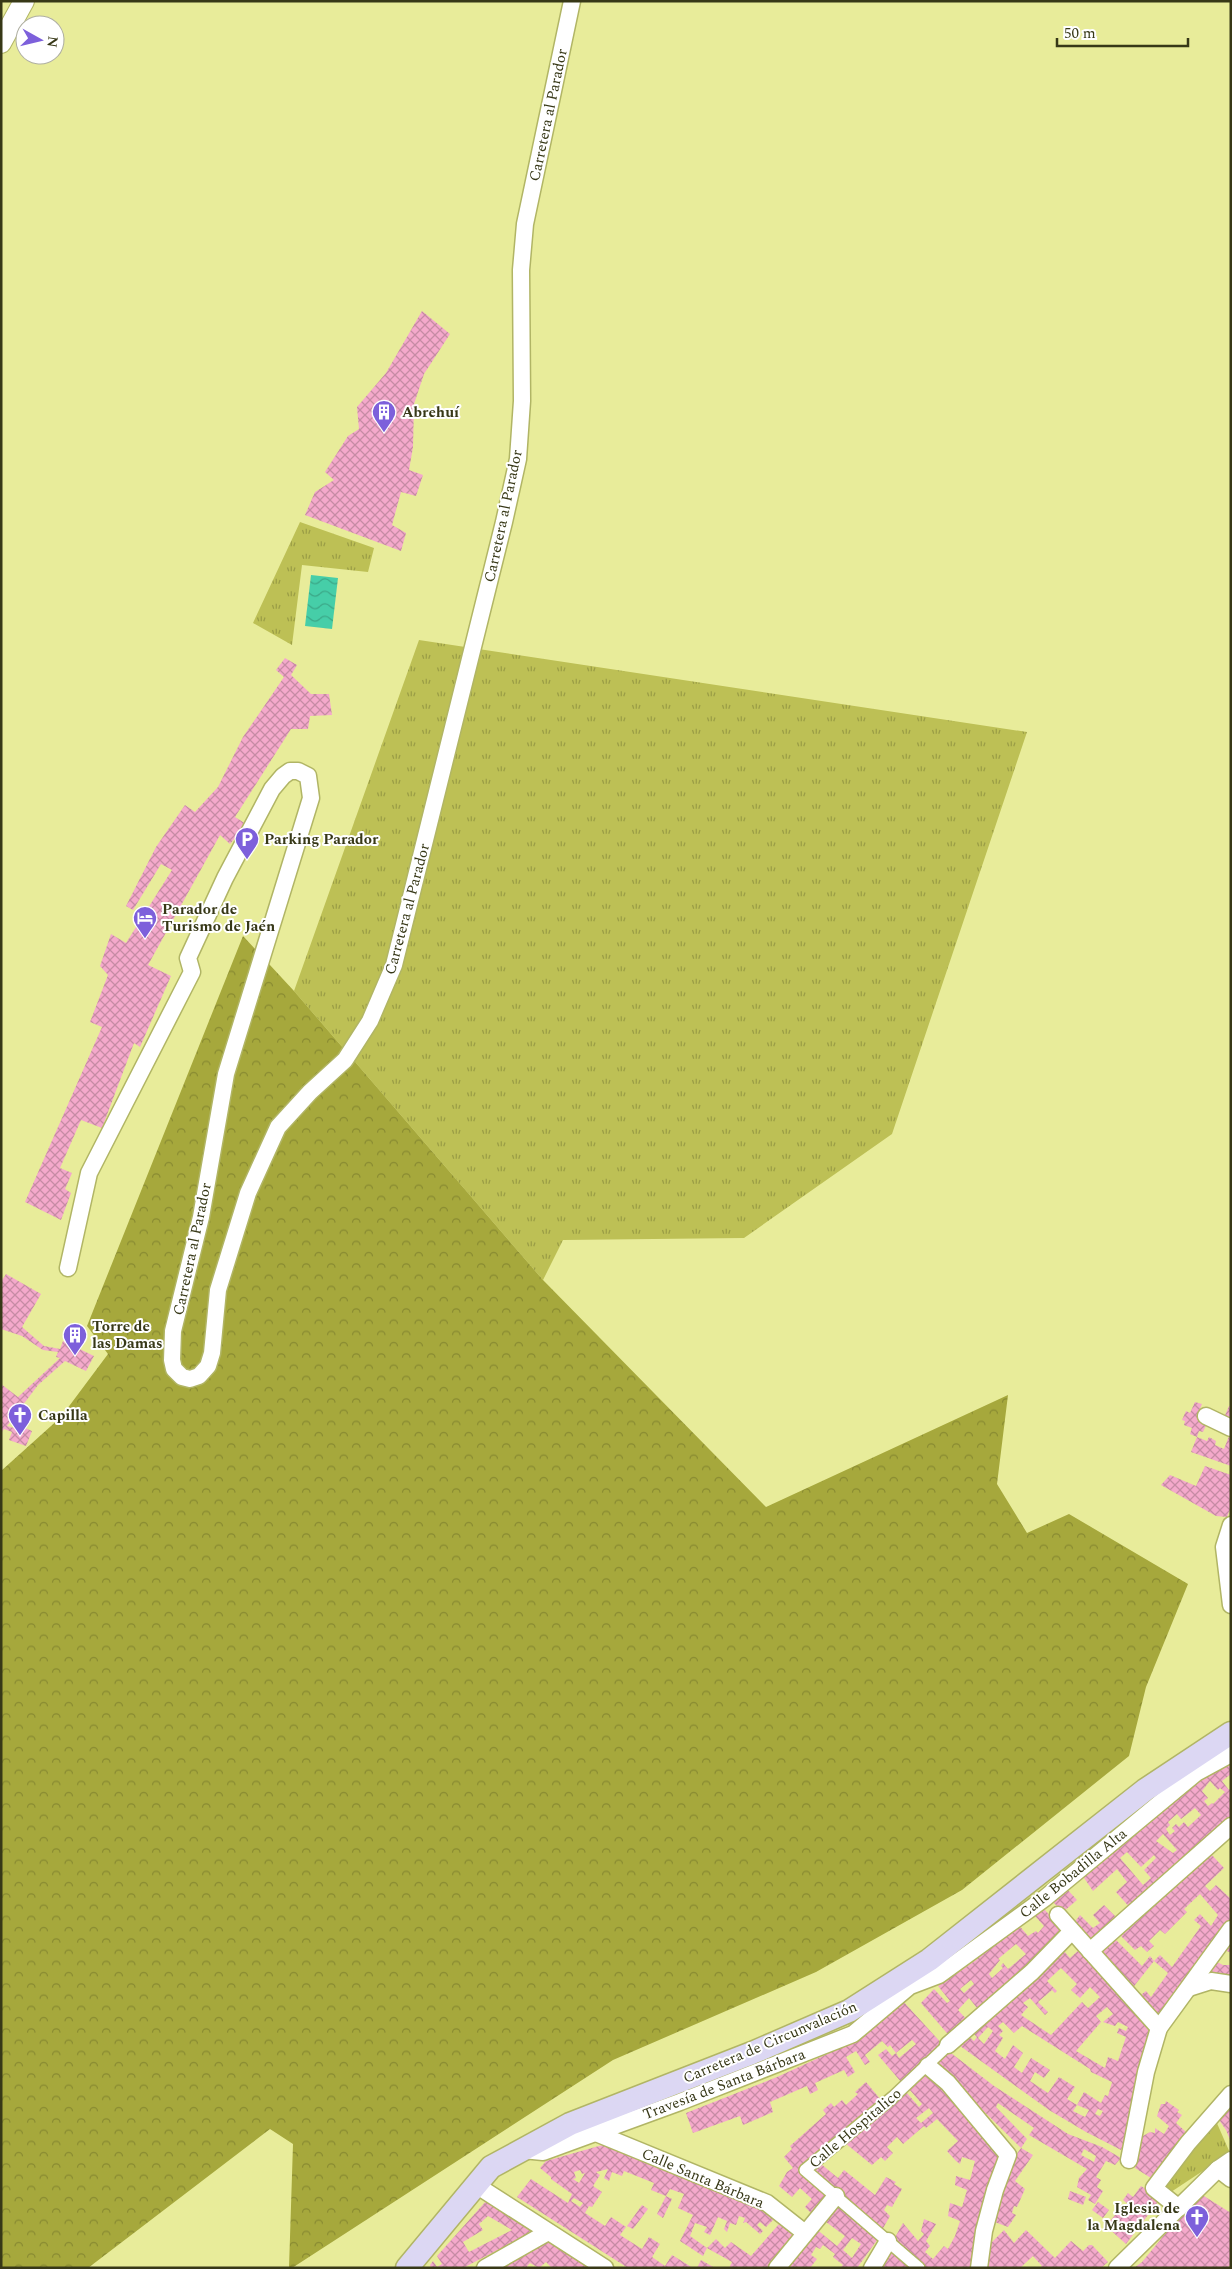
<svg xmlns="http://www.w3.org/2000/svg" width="1232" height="2269" font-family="Spectral,serif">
	<defs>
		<pattern id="grass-tufts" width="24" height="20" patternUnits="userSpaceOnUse" patternTransform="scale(1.25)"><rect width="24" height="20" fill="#bdc055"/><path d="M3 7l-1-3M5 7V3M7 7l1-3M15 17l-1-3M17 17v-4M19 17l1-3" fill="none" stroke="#9a9d45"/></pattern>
		<pattern id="forest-crowns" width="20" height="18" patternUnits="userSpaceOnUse" patternTransform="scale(1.25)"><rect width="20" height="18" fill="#a6a83c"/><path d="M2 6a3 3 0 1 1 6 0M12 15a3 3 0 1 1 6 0" fill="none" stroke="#888a31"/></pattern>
		<pattern id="water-waves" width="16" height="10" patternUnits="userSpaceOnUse" patternTransform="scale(1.25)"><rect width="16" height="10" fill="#46cea8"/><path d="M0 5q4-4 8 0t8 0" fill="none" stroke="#3ba888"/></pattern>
		<pattern id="building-cross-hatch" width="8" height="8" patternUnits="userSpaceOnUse" patternTransform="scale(1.25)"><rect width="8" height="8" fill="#f4a9cb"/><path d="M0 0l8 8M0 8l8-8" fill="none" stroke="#c68ba4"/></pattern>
	</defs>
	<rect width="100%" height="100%" fill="#e8ec9a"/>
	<g fill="url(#grass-tufts)">
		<polygon points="300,522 374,548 368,572 302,565 292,645 253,623"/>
		<polygon points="419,640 1027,732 892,1134 744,1238 563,1240 543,1280 294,991"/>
		<polygon points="1216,2121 1230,2153 1171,2192 1163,2186"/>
	</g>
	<polygon fill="url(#forest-crowns)" points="243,936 294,991 543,1280 766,1507 1008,1395 997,1484 1027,1533 1069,1514 1188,1584 1146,1687 1129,1756 962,1890 816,1972 613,2060 292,2268 289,2268 293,2144 270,2129 88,2268 1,2268 1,1471 61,1417 108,1354 87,1326"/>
	<polygon fill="url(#water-waves)" points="311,575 338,578 332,629 305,626"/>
	<g fill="url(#building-cross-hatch)" fill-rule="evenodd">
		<polygon points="422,311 450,334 424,374 414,404 413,447 409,470 423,475 416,496 401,492 392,525 406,533 401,551 305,515 315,492 334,480 325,472 348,436 359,429 357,407 386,373"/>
		<polygon points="285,658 297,665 291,675 311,694 329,694 332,715 310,716 308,729 291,729 235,817 246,824 230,844 220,835 148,965 171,976 140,1047 134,1043 102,1128 81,1120 60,1168 72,1173 65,1189 71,1193 61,1220 25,1202 102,1027 90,1022 108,975 100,966 111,934 126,943 172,870 161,864 133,910 126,906 156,847 185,805 195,812 218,787 243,737 284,677 276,670"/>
		<polygon points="6,1274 41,1294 22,1327 44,1346 60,1349 63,1341 94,1356 86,1371 65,1361 38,1385 7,1426 14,1428 15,1424 32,1431 26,1446 9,1440 12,1432 4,1429 1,1433 1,1384 18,1397 60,1358 56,1357 58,1352 43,1350 22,1336 1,1329 1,1282"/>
		<polygon points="1195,1402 1202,1404 1197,1416 1208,1421 1203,1432 1199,1431 1197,1437 1207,1441 1209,1437 1216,1441 1215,1445 1224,1449 1229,1436 1231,1437 1231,1466 1191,1452 1197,1437 1190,1434 1192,1428 1184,1425 1185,1421 1182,1420 1186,1411 1190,1413"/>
		<polygon points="1229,1406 1231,1406 1231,1423 1223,1420"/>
		<polygon points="1205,1466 1231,1475 1231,1507 1227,1517 1216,1516 1161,1485 1170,1475 1196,1486"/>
		<path d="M1226,1761L1231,1768V1774L1222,1781L1229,1790L1231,1788V1820L1132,1910L1116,1892L1127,1882L1117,1869L1093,1891L1082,1875L1187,1791L1203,1773L1207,1777ZM1210,1781L1218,1790L1220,1788L1225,1792L1213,1804L1212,1803L1208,1806L1204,1801L1208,1798L1202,1791ZM1195,1808L1201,1815L1188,1827L1184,1822L1179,1827L1176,1824L1172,1828L1175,1831L1170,1835L1166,1829L1170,1825L1168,1822L1177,1814L1181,1819ZM1163,1834L1177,1850L1173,1853L1156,1841ZM1127,1852L1141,1867L1154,1855L1156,1858L1144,1870L1151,1878L1143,1885L1120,1858Z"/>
		<polygon points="1211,1854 1224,1868 1205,1886 1210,1891 1216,1885 1231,1899 1231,1919 1161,2022 1137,1998 1146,1991 1151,1997 1168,1973 1154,1961 1160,1955 1172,1967 1201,1926 1194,1920 1200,1914 1211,1926 1218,1915 1200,1894 1184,1909 1187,1912 1165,1934 1160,1930 1149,1941 1154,1946 1147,1952 1141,1946 1135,1950 1121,1936"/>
		<polygon points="1066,1888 1077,1900 1063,1912 1053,1902"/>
		<polygon points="1104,1905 1120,1921 1093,1947 1073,1924 1080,1915 1093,1928 1100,1923 1093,1915"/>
		<path d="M1044,1909L1066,1933L981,2013L969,1998L958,2010L969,2022L952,2039L921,2003L934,1989L947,2003L950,2001L938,1986L976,1960L1017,1923L1028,1936L1036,1931L1038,1933L1044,1926L1035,1916ZM1016,1944L1026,1954L1008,1969L1003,1963L1001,1966L1003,1968L992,1978L989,1974L1000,1960L998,1959ZM971,1980L974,1984L964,1993L960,1989Z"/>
		<polygon points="1231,1937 1231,1953 1223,1949"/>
		<polygon points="1116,1940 1142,1966 1150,1956 1154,1961 1131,1990 1099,1955"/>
		<path d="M1080,1949L1152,2030L1126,2138L1121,2150L1086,2132L1049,2110L956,2043L966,2034L974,2041L977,2037L970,2030L1063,1950L1070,1958ZM1061,1968L1077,1984L1071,1990L1080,1998L1090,1987L1100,1997L1088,2008L1082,2002L1051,2035L1021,2015L1028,2007L1023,2003L1030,1998L1045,2015L1048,2012L1038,2002L1052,1990L1055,1993L1057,1991L1047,1981ZM1107,2007L1113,2014L1103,2022L1115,2026L1118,2022L1128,2027L1126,2031L1119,2028L1117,2033L1126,2037L1118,2061L1108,2057L1105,2068L1076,2051L1101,2022L1096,2016ZM1003,2022L1014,2033L1022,2026L1090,2069L1091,2072L1112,2082L1108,2096L1105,2095L1101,2103L1084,2092L1077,2105L1089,2110L1085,2117L1073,2111L1077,2105L1067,2099L1075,2087L1059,2077L1048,2093L1030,2081L1035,2072L1044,2078L1050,2070L1031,2058L1022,2073L1014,2067L1023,2053L1013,2045L1005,2059L995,2051L1003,2038L999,2035L1003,2031L998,2026ZM988,2027L993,2031L984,2044L978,2038ZM1098,2109L1103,2111L1100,2116L1095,2114Z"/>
		<polygon points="1213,1960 1223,1965 1231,1965 1231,1976 1201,1978"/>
		<polygon points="901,1999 944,2046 902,2083 878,2055 886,2049 892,2056 896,2053 899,2058 916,2044 912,2040 896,2053 890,2045 888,2047 882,2041 865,2055 870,2062 865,2065 856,2051 846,2057 855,2072 848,2077 844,2070 815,2083 818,2090 810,2094 807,2086 770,2102 773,2112 743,2125 740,2116 693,2133 686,2113 777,2077 836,2050 850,2042"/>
		<path d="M947,2050L994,2086L1068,2134L1102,2147L1121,2158L1115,2165L1106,2161L1096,2177L1101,2180L1097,2187L1103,2191L1095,2204L1088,2200L1091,2195L1077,2187L1079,2178L1087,2169L1029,2135L1034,2128L998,2103L996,2107L1027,2139L1021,2148L934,2062ZM1084,2149L1096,2156L1094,2162L1081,2155Z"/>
		<path d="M928,2073L1001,2155L977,2268H926L893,2241L903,2223L918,2241L924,2234L921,2231L924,2219L936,2224L926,2241L930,2246L925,2252L933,2259L944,2246L948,2249L955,2236L960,2221L948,2216L950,2203L962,2207L967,2190L955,2185L956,2176L970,2180L975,2161L962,2157L960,2164L956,2161L947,2151L958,2141L937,2119L926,2128L924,2126L903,2144L897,2137L887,2147L893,2153L885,2161L881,2157L872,2165L845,2143L906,2092L919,2107L922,2104L909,2089ZM929,2108L933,2113L921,2123L916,2118Z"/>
		<polygon points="866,2082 881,2100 799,2171 830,2197 814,2216 805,2207 812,2199 800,2188 792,2197 779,2186 787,2172 793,2168 784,2157 792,2149 790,2146 826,2114 823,2110 831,2103 834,2107 842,2100 846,2105 858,2094 855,2092"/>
		<polygon points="1231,2099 1231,2142 1226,2130 1215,2114"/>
		<polygon points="1166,2101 1179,2110 1177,2112 1182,2115 1176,2123 1186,2132 1151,2178 1135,2168 1143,2136 1150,2132 1155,2133 1155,2128 1164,2134 1169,2126 1157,2116 1161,2104 1165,2104"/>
		<path d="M613,2142L764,2204L800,2234L772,2268H729L732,2262L707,2248L716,2239L725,2248L731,2242L751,2256L779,2224L774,2219L766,2227L760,2222L757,2225L763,2231L760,2234L746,2222L743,2223L745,2218L739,2216L736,2225L730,2223L727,2232L724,2229L727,2221L718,2217L710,2235L704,2232L707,2227L695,2223L690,2236L707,2248L703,2256L680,2241L693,2215L678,2208L684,2194L670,2189L666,2196L651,2190L654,2183L624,2171L622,2176L612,2172L609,2181L604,2178L608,2169L596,2172L600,2175L593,2186L602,2192L592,2207L589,2206L585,2213L605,2226L611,2217L626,2227L620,2235L642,2249L649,2237L660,2244L652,2257L665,2266L672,2255L693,2268H628L517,2197L531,2179L568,2203L572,2194L551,2179V2177L540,2168L546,2161ZM580,2170L582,2174L585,2173L579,2183L573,2179L576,2178L574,2172ZM574,2198L583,2203L580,2207L571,2201Z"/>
		<polygon points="1021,2148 1033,2155 1015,2181 1025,2189 1017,2207 1014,2206 1012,2213 1016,2215 1008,2227 992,2221 1009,2165"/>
		<polygon points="821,2164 838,2178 844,2170 875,2195 886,2177 896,2182 894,2184 902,2189 892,2207 887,2205 884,2210 890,2216 882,2230 864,2213 812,2172"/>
		<polygon points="1141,2186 1160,2199 1126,2244 1106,2226 1120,2209 1122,2212 1128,2204 1123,2200 1128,2193 1133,2197"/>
		<polygon points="1070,2191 1086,2197 1083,2205 1068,2199"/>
		<polygon points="1199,2193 1231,2213 1231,2264 1227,2268 1134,2268 1142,2262"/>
		<polygon points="666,2196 672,2199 663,2218 657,2214"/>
		<path d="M487,2200L534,2231L463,2268H431L430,2265L433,2261L437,2267L442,2264L437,2256ZM488,2216L512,2230L469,2252L463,2242L483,2230L479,2224Z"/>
		<polygon points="1098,2202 1109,2210 1103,2218 1092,2210"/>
		<path d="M836,2203L880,2236L857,2268H840L843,2265L833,2257L835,2254L823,2245L820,2249L816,2247L811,2255L817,2259L810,2268H781L815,2228L837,2246L845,2236L822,2219ZM852,2238L861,2244L852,2258L843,2250Z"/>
		<polygon points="642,2205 648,2209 633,2229 627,2226"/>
		<polygon points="1004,2230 1014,2243 1026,2230 1055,2258 1071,2241 1083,2251 1089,2245 1092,2245 1108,2262 1101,2268 1040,2268 1042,2266 1033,2256 1020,2268 984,2268 992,2242"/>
		<polygon points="549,2240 594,2268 552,2268 546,2262 539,2268 530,2263 527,2266 528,2268 503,2268 500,2264"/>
		<polygon points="892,2247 916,2268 883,2268"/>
		<polygon points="701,2260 715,2268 697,2268"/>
	</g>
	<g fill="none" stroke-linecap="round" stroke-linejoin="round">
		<g stroke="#b1b565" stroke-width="14">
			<polyline id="pedestrian" points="919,2268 805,2170 893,2097 948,2045"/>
		</g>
		<g stroke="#b1b565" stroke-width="19">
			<g id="minor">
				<polyline points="68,1268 89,1173 192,972 188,958 225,878 272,789 283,776 290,771 298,771 308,776 311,798 226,1074 201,1217 173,1331 172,1360 174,1369 182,1377 190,1379 199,1376 208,1366 212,1353 218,1290 248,1193 278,1127 310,1092 345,1060 370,1021 394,965 504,522 518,459 522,401 521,270 525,224 572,1"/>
				<polyline points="1206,1416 1231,1428"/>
				<polyline points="1231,1525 1224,1547 1231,1605"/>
				<polyline points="1058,1915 1159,2028"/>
				<polyline points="1090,1951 1231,1826"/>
				<polyline points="1189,1988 1211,1981 1231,1984"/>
				<polyline points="948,2045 1032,1972 1071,1932"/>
				<polyline points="928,2066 948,2083 1008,2155 995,2190 984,2231 979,2268"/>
				<polyline points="596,2133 767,2203 805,2233"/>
				<polyline points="523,2150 543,2152 680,2102 853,2034 910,1986 939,1975 1045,1898 1196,1773 1231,1754"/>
				<polyline points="1129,2160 1146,2072 1159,2028 1231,1929"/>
				<polyline points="1218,2169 1231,2179"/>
				<polyline points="476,2185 605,2268"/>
				<polyline points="1179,2208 1154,2188 1188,2143 1231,2094"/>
				<polyline points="485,2268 548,2232"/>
				<polyline points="777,2268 836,2196"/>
				<polyline points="872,2268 888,2241"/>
				<polyline points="1117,2268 1218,2169 1231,2160"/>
			</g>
		</g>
		<g stroke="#b1b565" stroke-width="22">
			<polyline id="tertiary" points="1,43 24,1"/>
		</g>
		<g stroke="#b1b565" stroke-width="25">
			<polyline id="secondary" points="407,2268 491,2167 570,2124 752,2053 849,2011 929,1960 1145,1790 1231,1733"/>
		</g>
		<use href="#pedestrian" stroke="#fff" stroke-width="11"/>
		<use href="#minor" stroke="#fff" stroke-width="16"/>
		<use href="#tertiary" stroke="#fff" stroke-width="20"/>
		<use href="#secondary" stroke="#dcd7f3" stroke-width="22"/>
	</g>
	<defs>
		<g id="building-pin" transform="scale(1.25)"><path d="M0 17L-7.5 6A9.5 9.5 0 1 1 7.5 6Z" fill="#7d60db" stroke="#fff"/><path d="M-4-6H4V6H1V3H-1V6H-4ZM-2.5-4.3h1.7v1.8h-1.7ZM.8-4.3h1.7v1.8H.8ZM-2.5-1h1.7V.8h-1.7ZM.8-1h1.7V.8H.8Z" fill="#fff"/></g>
		<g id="parking-pin" transform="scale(1.25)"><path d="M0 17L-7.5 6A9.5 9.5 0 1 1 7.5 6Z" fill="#7d60db" stroke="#fff"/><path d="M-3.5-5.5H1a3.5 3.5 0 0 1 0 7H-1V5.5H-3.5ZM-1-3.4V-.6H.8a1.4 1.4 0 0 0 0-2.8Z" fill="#fff"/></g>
		<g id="hotel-pin" transform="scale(1.25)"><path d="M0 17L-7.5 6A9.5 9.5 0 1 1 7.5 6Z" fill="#7d60db" stroke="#fff"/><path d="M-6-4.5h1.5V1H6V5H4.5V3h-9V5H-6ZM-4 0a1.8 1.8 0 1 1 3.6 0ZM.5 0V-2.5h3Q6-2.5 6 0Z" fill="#fff"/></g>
		<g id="church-pin" transform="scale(1.25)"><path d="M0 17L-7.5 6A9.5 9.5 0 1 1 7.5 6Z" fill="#7d60db" stroke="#fff"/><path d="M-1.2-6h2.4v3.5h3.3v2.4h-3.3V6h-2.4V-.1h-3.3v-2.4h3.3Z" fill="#fff"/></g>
	</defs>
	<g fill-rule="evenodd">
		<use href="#building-pin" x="384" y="412"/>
		<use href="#parking-pin" x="247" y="839"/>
		<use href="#hotel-pin" x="145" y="918"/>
		<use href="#building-pin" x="75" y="1335"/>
		<use href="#church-pin" x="20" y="1415"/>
		<use href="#church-pin" x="1197" y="2217"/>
	</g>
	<g text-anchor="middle" stroke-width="4" stroke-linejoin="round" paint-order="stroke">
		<g font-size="15" fill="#373817" stroke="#fff">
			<text transform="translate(548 115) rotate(-78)" y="5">Carretera al Parador</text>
			<text transform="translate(503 516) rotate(-78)" y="5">Carretera al Parador</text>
			<text transform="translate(407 909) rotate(-75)" y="5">Carretera al Parador</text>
			<text transform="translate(192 1249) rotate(-78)" y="5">Carretera al Parador</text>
			<text transform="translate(1073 1873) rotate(-39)" y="5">Calle Bobadilla Alta</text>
			<text transform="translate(770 2042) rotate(-23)" y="5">Carretera de Circunvalación</text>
			<text transform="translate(724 2084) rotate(-21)" y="5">Travesía de Santa Bárbara</text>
			<text transform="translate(855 2128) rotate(-40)" y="5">Calle Hospitalico</text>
			<text transform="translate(703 2178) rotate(23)" y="5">Calle Santa Bárbara</text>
		</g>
		<g font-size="15" font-weight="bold" fill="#373817" stroke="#fff" text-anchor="start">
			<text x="402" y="417">Abrehuí</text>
			<text x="264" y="844">Parking Parador</text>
			<text x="162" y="914">Parador de<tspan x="162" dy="17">Turismo de Jaén</tspan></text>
			<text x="92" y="1331">Torre de<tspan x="92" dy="17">las Damas</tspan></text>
			<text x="38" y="1420">Capilla</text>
			<text x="1180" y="2213" text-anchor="end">Iglesia de<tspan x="1180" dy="17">la Magdalena</tspan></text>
		</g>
	</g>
	<rect width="1232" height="2269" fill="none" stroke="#373817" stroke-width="5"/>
	<g transform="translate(40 40) rotate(98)"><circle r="24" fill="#ffffff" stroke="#afafa2"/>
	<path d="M0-4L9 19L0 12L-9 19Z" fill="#7d60db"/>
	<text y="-8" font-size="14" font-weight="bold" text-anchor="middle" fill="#373817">N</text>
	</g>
	<path d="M1057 38v8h131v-8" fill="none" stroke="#373817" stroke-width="2.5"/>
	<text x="1064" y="38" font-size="15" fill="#373817" stroke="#ffffff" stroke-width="4" paint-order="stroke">50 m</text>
</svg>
